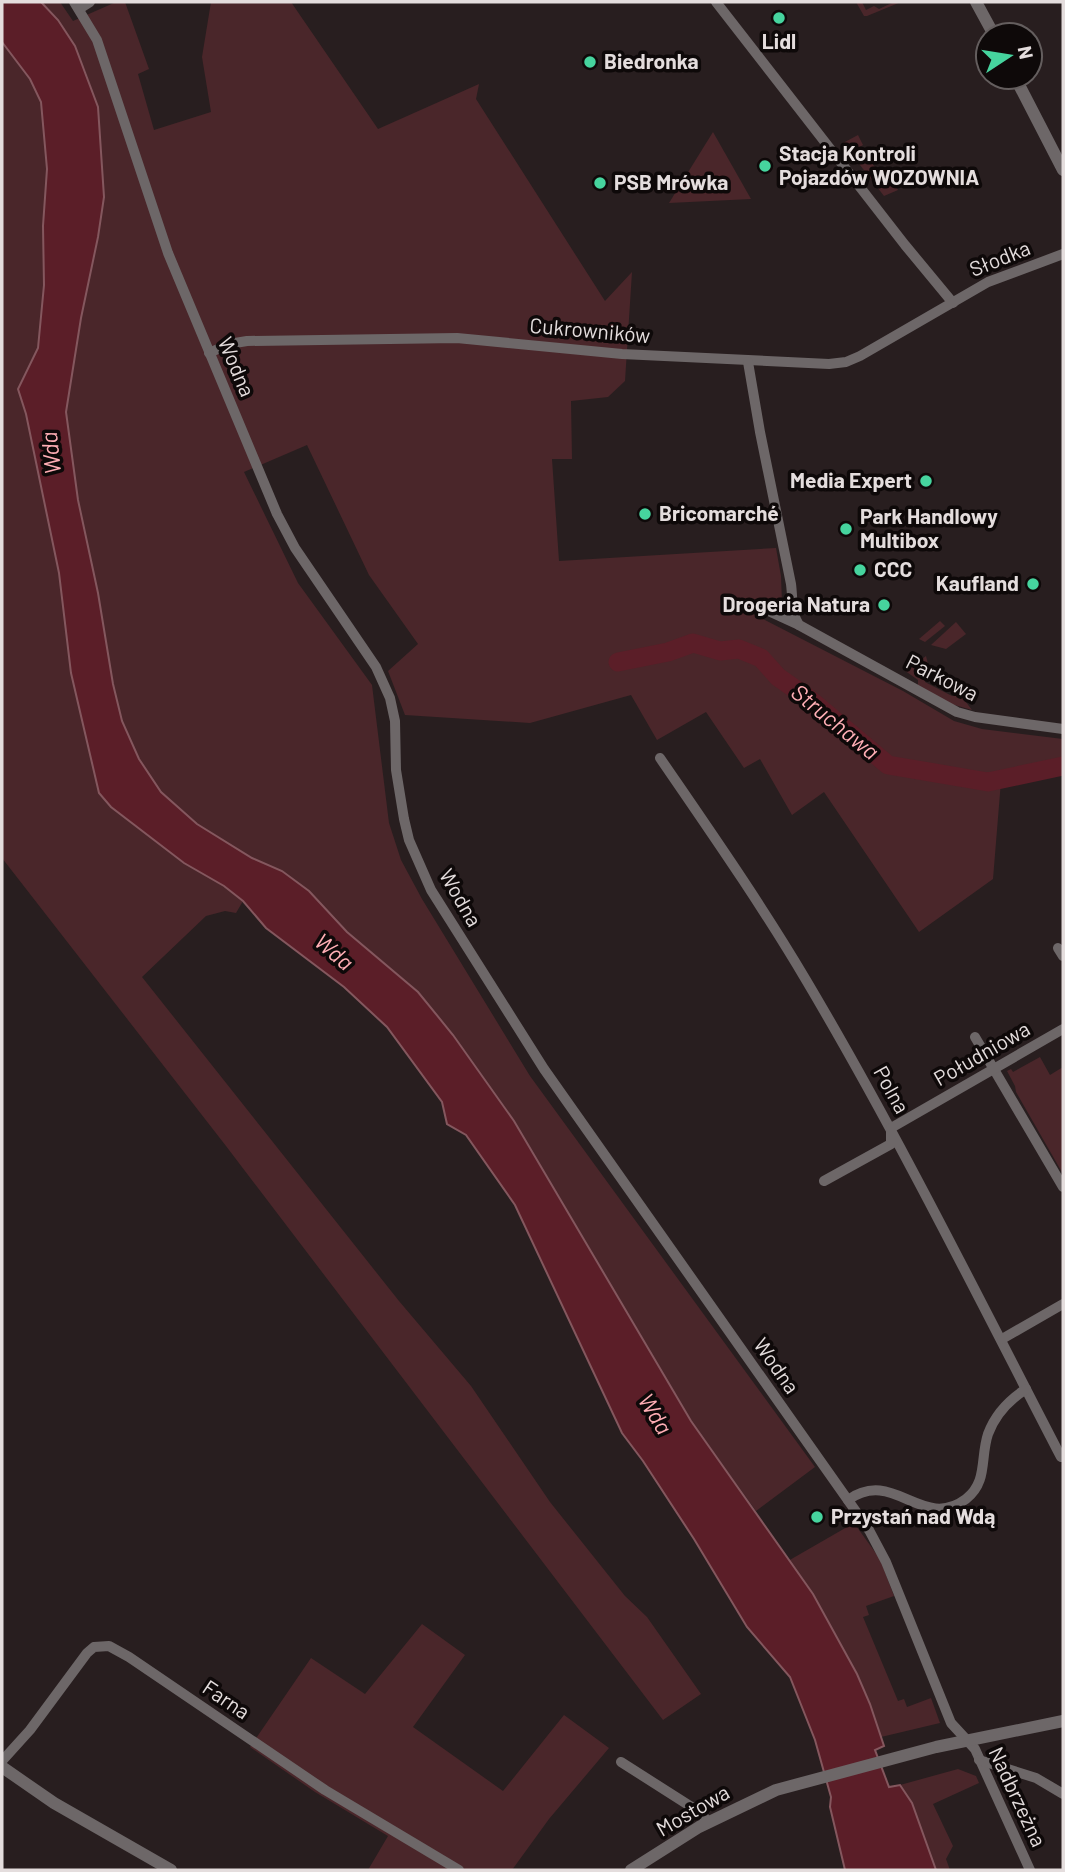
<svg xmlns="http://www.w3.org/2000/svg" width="1065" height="1872" font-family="Barlow,sans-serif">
	<rect width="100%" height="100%" fill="#281e1f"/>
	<g fill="#4a262a">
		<polygon points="41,2 60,2 73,21 116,2 125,2 149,69 138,74 154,130 211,112 202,57 211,2 291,2 378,129 479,84 476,99 605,301 632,272 625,381 608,397 571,401 572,459 552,459 559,561 776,548 781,576 782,603 757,602 753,614 903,691 954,721 982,729 1063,739 1063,770 1001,781 993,879 919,932 824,792 792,815 760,759 744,768 706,712 657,740 631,695 530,723 405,715 388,671 418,644 369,575 307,445 244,472 298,583 372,685 389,823 401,860 422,899 530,1076 815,1467 756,1511 691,1421 514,1121 453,1035 418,992 347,932 309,891 282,871 252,858 197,824 161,792 139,759 122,721 113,684 98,593 78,500 66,412 81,318 98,237 104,197 98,107 85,70 58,20"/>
		<polygon points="856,2 862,2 866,10 874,6 879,9 894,2 901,2 867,16 864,16"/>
		<path d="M2,42C17,60 32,78 40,100C54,140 44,186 43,228C43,267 46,307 38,345C35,360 24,376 18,389L26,414L59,573L71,673L99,793L111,807L184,863L224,886L243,901L236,913L225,911L206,916L142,977L399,1301L471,1386L550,1502L625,1596L647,1617L701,1694L663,1720L226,1146L2,858Z"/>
		<polygon points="713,132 751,199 669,203"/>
		<polygon points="858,135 863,145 858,148 884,177 890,173 898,190 884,196 843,143"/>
		<polygon points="940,621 945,626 925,642 919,639"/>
		<polygon points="956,622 966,634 946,649 931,645"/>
		<polygon points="926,656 929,668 925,678 925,682 952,696 959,693 972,710 951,704 918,685 918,680 904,670 903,665 906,665 908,661 915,658 921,660"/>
		<polygon points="1040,1057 1050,1075 1063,1067 1063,1174 1016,1092 1015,1086 1007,1071 1011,1069 1013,1072"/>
		<polygon points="854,1523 880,1559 894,1596 866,1606 869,1615 863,1617 898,1701 904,1699 907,1707 931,1698 940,1723 881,1737 870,1704 788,1561"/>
		<polygon points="422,1624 465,1655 413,1727 503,1791 564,1715 609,1748 549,1819 512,1870 368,1870 388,1836 315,1792 250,1747 311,1658 365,1694"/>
		<polygon points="958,1769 976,1776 979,1783 933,1804 953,1846 946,1859 950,1870 936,1870 912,1803 900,1785"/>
	</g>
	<polygon fill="#5b1e28" stroke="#84575e" stroke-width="2" points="2,2 41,2 58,20 75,46 98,107 104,197 98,237 81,318 66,412 78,500 98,593 113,684 122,721 139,759 161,792 197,824 252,858 282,871 309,891 347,932 418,992 453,1035 514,1121 691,1421 813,1594 857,1674 870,1704 884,1746 875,1750 889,1787 900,1785 912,1803 936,1870 845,1870 830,1807 831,1797 815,1740 790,1677 747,1627 694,1539 643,1461 622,1433 515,1205 466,1135 447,1124 442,1102 387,1027 344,987 266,928 243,901 224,886 184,863 111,807 99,793 71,673 59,573 26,414 18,389 38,348 44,285 43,226 47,169 41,102 30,79 2,42"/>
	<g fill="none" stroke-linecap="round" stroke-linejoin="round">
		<polyline stroke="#5b1e28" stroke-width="19" points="618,662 668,652 693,643 720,651 739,649 761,658 778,677 808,698 888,765 988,782 1063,766"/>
		<g stroke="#6d6768" stroke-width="10">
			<polyline points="74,2 97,40 168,253 277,514 295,548 376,667 390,698 395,721 396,770 404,819 409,840 431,890 544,1069 869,1530 886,1562 951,1723 975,1749 1030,1870"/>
			<polyline points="716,2 905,245 953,303"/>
			<polyline points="79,9 90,2"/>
			<polyline points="209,353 229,344 247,341 457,338 622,354 829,364 846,362 860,356 988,282 1063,254"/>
			<path d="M748,362L760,432L791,584C793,599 791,613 799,625L957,712L975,717L1063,729"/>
			<polyline points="764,609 799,625"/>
			<path d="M660,758C710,831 761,904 806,980C898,1135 978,1297 1061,1457"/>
			<polyline points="1058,948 1063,956"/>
			<polyline points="975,1037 1063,1187"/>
			<polyline points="824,1181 891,1144 891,1128 1063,1029"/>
			<polyline points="1002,1339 1063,1304"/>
			<path d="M848,1500C894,1467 922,1532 966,1499C988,1482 980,1458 988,1434C995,1415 1009,1400 1026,1389"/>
			<polyline points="979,1760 1036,1778 1063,1794"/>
			<polyline points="2,1761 30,1730 87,1653 94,1647 109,1646 129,1657 325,1790 459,1870"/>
			<polyline points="621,1762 701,1813 708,1822"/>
		</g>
		<g stroke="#6d6768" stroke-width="12">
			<polyline points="976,2 994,35"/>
			<polyline points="1015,77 1063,170"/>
			<polyline points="2,1767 54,1803 171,1870"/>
			<polyline points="631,1870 699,1827 776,1790 936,1747 1063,1721"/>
		</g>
	</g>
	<g fill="#46d49e" stroke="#0e0909" stroke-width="2.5">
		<circle cx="779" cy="18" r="7"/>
		<circle cx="590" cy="62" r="7"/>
		<circle cx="765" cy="166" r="7"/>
		<circle cx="600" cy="183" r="7"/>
		<circle cx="926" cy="481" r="7"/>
		<circle cx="645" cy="514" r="7"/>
		<circle cx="846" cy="529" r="7"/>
		<circle cx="860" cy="570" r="7"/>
		<circle cx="1033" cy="584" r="7"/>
		<circle cx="884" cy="605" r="7"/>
		<circle cx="817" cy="1517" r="7"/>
	</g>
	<g text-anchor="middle" stroke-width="7" stroke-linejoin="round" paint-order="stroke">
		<g font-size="21" font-weight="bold" fill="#e4dddd" stroke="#0e0909" text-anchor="start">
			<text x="779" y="49" text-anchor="middle">Lidl</text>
			<text x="604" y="69">Biedronka</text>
			<text x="779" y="161">Stacja Kontroli<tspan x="779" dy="24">Pojazdów WOZOWNIA</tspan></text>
			<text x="614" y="190">PSB Mrówka</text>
			<text x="912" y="488" text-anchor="end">Media Expert</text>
			<text x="659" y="521">Bricomarché</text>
			<text x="860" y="524">Park Handlowy<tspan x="860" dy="24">Multibox</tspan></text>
			<text x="874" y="577">CCC</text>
			<text x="1019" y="591" text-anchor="end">Kaufland</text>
			<text x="870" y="612" text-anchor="end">Drogeria Natura</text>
			<text x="831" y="1524">Przystań nad Wdą</text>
		</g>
		<g font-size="21" fill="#e4dddd" stroke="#0e0909">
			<text transform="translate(1000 259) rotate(-22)" y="7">Słodka</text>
			<text transform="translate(590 331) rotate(5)" y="7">Cukrowników</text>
			<text transform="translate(236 367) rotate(67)" y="7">Wodna</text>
			<text transform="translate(942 678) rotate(27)" y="7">Parkowa</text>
			<text transform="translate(460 898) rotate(60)" y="7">Wodna</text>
			<text transform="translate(982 1054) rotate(-30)" y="7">Południowa</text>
			<text transform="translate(891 1090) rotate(61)" y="7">Polna</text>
			<text transform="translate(776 1366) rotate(55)" y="7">Wodna</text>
			<text transform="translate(226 1700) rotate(34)" y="7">Farna</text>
			<text transform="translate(1017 1797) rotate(65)" y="7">Nadbrzeżna</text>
			<text transform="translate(693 1811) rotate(-30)" y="7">Mostowa</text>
		</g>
		<g font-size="23" font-style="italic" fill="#ffaeb5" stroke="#0e0909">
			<text transform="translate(51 453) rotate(-96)" y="8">Wda</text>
			<text transform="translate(835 722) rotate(39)" y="8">Struchawa</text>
			<text transform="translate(334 952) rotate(41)" y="8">Wda</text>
			<text transform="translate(655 1414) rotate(59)" y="8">Wda</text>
		</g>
	</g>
	<rect width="1065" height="1872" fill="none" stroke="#e4dddd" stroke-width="7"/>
	<g transform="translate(1009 56) rotate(78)"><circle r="33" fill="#0e0909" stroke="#645e5e" stroke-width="2"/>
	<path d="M0-5L12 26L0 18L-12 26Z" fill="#46d49e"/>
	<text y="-10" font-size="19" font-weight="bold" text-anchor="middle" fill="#e4dddd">N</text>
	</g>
</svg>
